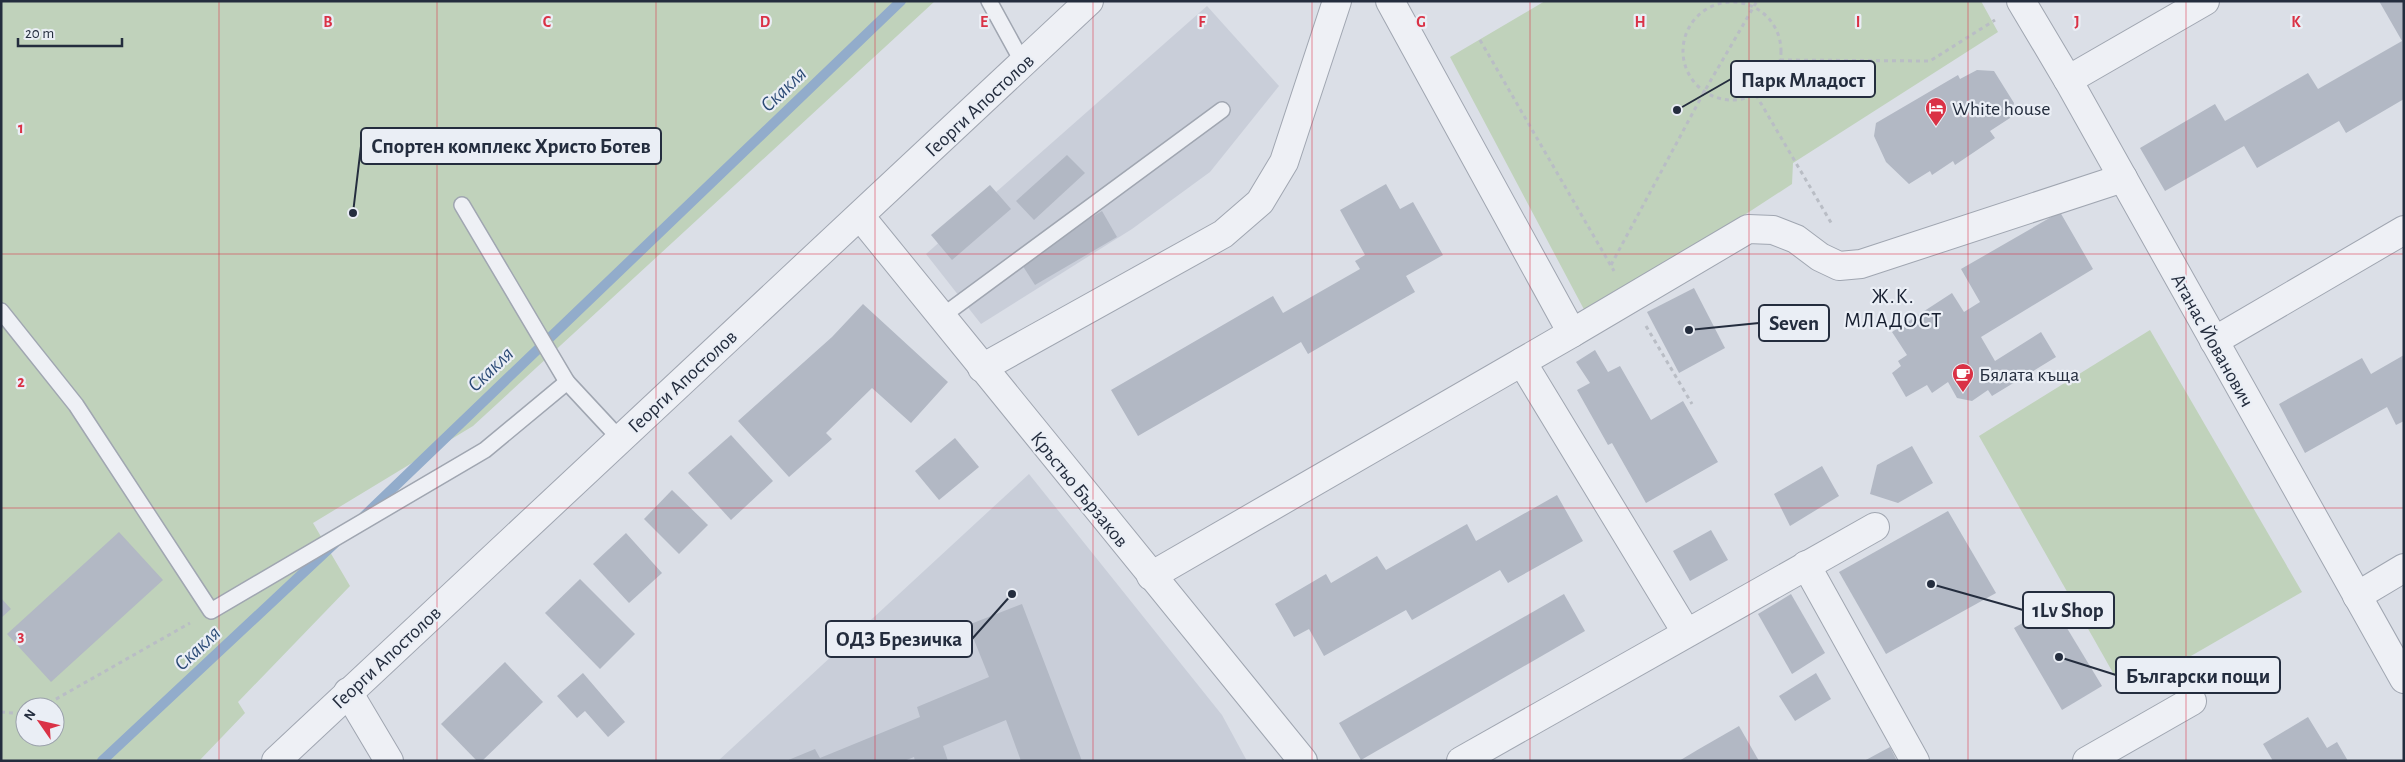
<svg xmlns="http://www.w3.org/2000/svg" width="2405" height="762" font-family="'Alegreya Sans',sans-serif">
	<rect width="100%" height="100%" fill="#dbdfe7"/>
	<g fill="#c9ced9">
		<polygon points="1207,6 1279,86 1210,172 1132,229 981,324 926,254"/>
		<polygon points="1029,474 1222,715 1247,761 718,761"/>
	</g>
	<g fill="#c0d2bb" fill-rule="evenodd">
		<path d="M1,1H935L473,426L313,523L350,586L238,702L245,713L199,761H1ZM25,707H55V737H25Z"/>
		<polygon points="1545,1 1981,1 1998,32 1793,163 1792,184 1588,317 1450,57"/>
		<polygon points="2150,330 2302,592 2125,694 1979,436"/>
	</g>
	<g fill="none" stroke-linecap="round" stroke-linejoin="round">
		<g stroke="#92accb" stroke-width="10">
			<polyline points="364,516 901,1"/>
			<polyline points="102,761 335,543"/>
		</g>
	</g>
	<g fill="#b2b8c4">
		<polygon points="2379,1 2404,1 2404,99 2346,133 2339,121 2257,168 2244,146 2165,191 2140,148 2215,104 2225,121 2308,73 2318,89 2402,41"/>
		<polygon points="1977,70 1994,71 2014,103 2010,118 1990,131 1995,138 1955,165 1953,161 1932,175 1930,171 1909,184 1886,162 1874,136 1876,123 1958,75 1960,79"/>
		<polygon points="1067,155 1085,173 1034,220 1016,201"/>
		<polygon points="1386,184 1400,209 1413,202 1443,255 1406,276 1415,292 1308,354 1301,342 1138,436 1111,390 1273,296 1283,313 1360,269 1355,261 1365,255 1340,210"/>
		<polygon points="990,185 1011,209 952,260 931,235"/>
		<polygon points="1102,211 1117,237 1035,285 1019,260"/>
		<polygon points="2060,212 2093,269 1981,337 1995,361 2041,332 2056,357 1992,396 1988,390 1972,401 1957,398 1948,382 1932,393 1927,385 1906,397 1892,373 1901,366 1898,361 1907,355 1892,332 1952,293 1964,312 1980,302 1961,269"/>
		<polygon points="1694,288 1725,348 1679,373 1647,312"/>
		<polygon points="863,304 948,382 911,423 872,388 826,433 832,439 789,477 738,421 832,337"/>
		<polygon points="1595,350 1608,372 1620,366 1651,420 1683,401 1718,462 1646,503 1612,443 1608,445 1577,390 1590,383 1576,362"/>
		<polygon points="2404,355 2404,421 2396,425 2387,407 2305,453 2279,404 2362,358 2371,374"/>
		<polygon points="731,435 773,481 731,520 688,473"/>
		<polygon points="955,438 979,467 939,500 915,471"/>
		<polygon points="1912,446 1933,483 1898,503 1870,494 1877,465"/>
		<polygon points="1822,466 1839,496 1790,526 1774,494"/>
		<polygon points="672,490 708,525 679,554 644,519"/>
		<polygon points="1557,495 1583,541 1508,583 1500,570 1412,620 1406,610 1324,656 1309,629 1294,637 1275,604 1326,574 1331,583 1377,556 1386,570 1467,524 1476,541"/>
		<polygon points="1948,511 1996,593 1886,654 1839,572"/>
		<polygon points="1711,530 1728,560 1690,581 1673,551"/>
		<polygon points="119,532 163,580 51,682 7,634"/>
		<polygon points="626,533 662,573 629,603 593,564"/>
		<polygon points="580,579 635,634 600,669 545,613"/>
		<polygon points="1564,594 1585,631 1361,760 1339,723"/>
		<polygon points="1791,594 1825,653 1792,674 1758,614"/>
		<polygon points="1,598 11,609 1,618"/>
		<polygon points="1022,604 1082,761 1021,761 1006,720 943,746 948,761 915,761 914,757 904,761 786,761 815,749 820,758 920,717 917,707 989,677 968,625"/>
		<polygon points="2053,605 2102,686 2062,710 2014,628"/>
		<polygon points="505,662 543,702 482,761 477,761 441,724"/>
		<polygon points="583,673 625,722 608,737 585,711 577,718 557,696"/>
		<polygon points="1816,673 1831,699 1795,721 1779,696"/>
		<polygon points="2308,717 2327,748 2337,742 2348,761 2273,761 2263,744"/>
		<polygon points="1739,726 1759,761 1679,761 1699,749"/>
		<polygon points="1890,747 1897,761 1864,761"/>
	</g>
	<g fill="none" stroke-linecap="round" stroke-linejoin="round">
		<g stroke="#a0a6b1" stroke-width="18">
			<g id="lane">
				<polyline points="989,1 1023,63"/>
				<polyline points="462,205 567,382"/>
				<polyline points="1,311 76,405 211,611 485,450 567,382 620,439"/>
				<polyline points="941,317 1222,110"/>
			</g>
		</g>
		<g stroke="#a0a6b1" stroke-width="30">
			<g id="street">
				<polyline points="2021,1 2068,80 2404,679"/>
				<polyline points="2068,80 2205,1"/>
				<polyline points="860,216 1303,761"/>
				<polyline points="1572,333 1748,229 1773,230 1796,239 1820,257 1839,266 1861,264 2123,178"/>
				<polyline points="2214,341 2404,230"/>
				<polyline points="1522,362 1686,632"/>
				<polyline points="982,368 1223,234 1260,202 1284,162 1337,1"/>
				<polyline points="1806,565 1915,761"/>
				<polyline points="1151,576 1572,333 1390,1"/>
				<polyline points="2357,596 2404,568"/>
				<polyline points="348,692 389,761"/>
				<polyline points="276,761 1089,1"/>
				<polyline points="1461,761 1875,527"/>
				<polyline points="2087,761 2192,701"/>
			</g>
		</g>
		<g stroke="#b9bdc5" stroke-width="3" stroke-dasharray="4 4" stroke-linecap="butt">
			<circle cx="1732" cy="51" r="49"/>
			<polyline points="1480,40 1614,271"/>
			<polyline points="1780,60 1930,61 1995,20"/>
			<polyline points="1756,95 1833,226"/>
			<polyline points="1611,265 1704,92 1757,1"/>
			<polyline points="1646,326 1692,404"/>
			<polyline points="42,707 190,623"/>
			<polyline points="1,712 25,714"/>
		</g>
		<use href="#lane" stroke="#eef0f5" stroke-width="15"/>
		<use href="#street" stroke="#eef0f5" stroke-width="28"/>
	</g>
	<path fill="none" stroke="#da3246" stroke-width="1" stroke-opacity="0.55" d="M219,1V761M437,1V761M656,1V761M875,1V761M1093,1V761M1312,1V761M1530,1V761M1749,1V761M1968,1V761M2186,1V761M1,254H2404M1,508H2404"/>
	<defs>
		<g id="hotel-pin" transform="scale(1.125)"><path d="M0 17L-7.5 6A9.5 9.5 0 1 1 7.5 6Z" fill="#da3246" stroke="#eaeef5"/><path d="M-6-4.5h1.5V1H6V5H4.5V3h-9V5H-6ZM-4 0a1.8 1.8 0 1 1 3.6 0ZM.5 0V-2.5h3Q6-2.5 6 0Z" fill="#fff"/></g>
		<g id="cafe-pin" transform="scale(1.125)"><path d="M0 17L-7.5 6A9.5 9.5 0 1 1 7.5 6Z" fill="#da3246" stroke="#eaeef5"/><path d="M-5.5-4.5H6V0H3Q3 3.5 0 3.5H-2.5Q-5.5 3.5-5.5 0ZM3-3.2v2h1.7v-2ZM-6 4.5H4V6H-6Z" fill="#fff"/></g>
	</defs>
	<g fill-rule="evenodd">
		<use href="#hotel-pin" x="1936" y="108"/>
		<use href="#cafe-pin" x="1963" y="374"/>
	</g>
	<g text-anchor="middle" stroke-width="4.5" stroke-linejoin="round" paint-order="stroke">
		<g font-size="20" fill="#242d3e" stroke="#eaeef5">
			<text transform="translate(979 105) rotate(-43)" y="7">Георги Апостолов</text>
			<text transform="translate(2213 340) rotate(61)" y="7">Атанас Йованович</text>
			<text transform="translate(682 381) rotate(-43)" y="7">Георги Апостолов</text>
			<text transform="translate(1080 489) rotate(51)" y="7">Кръстьо Бързаков</text>
			<text transform="translate(386 657) rotate(-43)" y="7">Георги Апостолов</text>
		</g>
		<g font-size="20" fill="#242d3e" stroke="#eaeef5" text-anchor="start">
			<text x="1952" y="115">White house</text>
			<text x="1979" y="381">Бялата къща</text>
		</g>
		<g font-size="21" font-style="italic" fill="#2b4a75" stroke="#eaeef5">
			<text transform="translate(783 89) rotate(-44)" y="7">Скакля</text>
			<text transform="translate(490 369) rotate(-44)" y="7">Скакля</text>
			<text transform="translate(197 648) rotate(-43)" y="7">Скакля</text>
		</g>
		<g font-size="21" letter-spacing="1" fill="#161e2f" stroke="#eaeef5">
			<text x="1893" y="303">Ж.К.<tspan x="1893" dy="24">МЛАДОСТ</tspan></text>
		</g>
	</g>
	<g font-size="16" text-anchor="middle" font-weight="bold" fill="#da3246" stroke="#eaeef5" stroke-width="4.5" stroke-linejoin="round" paint-order="stroke">
		<text x="328" y="27">B</text>
		<text x="547" y="27">C</text>
		<text x="765" y="27">D</text>
		<text x="984" y="27">E</text>
		<text x="1202" y="27">F</text>
		<text x="1421" y="27">G</text>
		<text x="1640" y="27">H</text>
		<text x="1858" y="27">I</text>
		<text x="2077" y="27">J</text>
		<text x="2296" y="27">K</text>
		<text x="21" y="133">1</text>
		<text x="21" y="387">2</text>
		<text x="21" y="641">3</text>
	</g>
	<path fill="none" stroke="#242d3e" stroke-width="2" d="M1677 110L1731 79M353 213L361 146M1689 330L1759 323M1931 584L2023 610M1012 594L972 639M2059 657L2116 675"/>
	<g fill="#242d3e" stroke="#eaeef5" stroke-width="2">
		<circle cx="1677" cy="110" r="5"/>
		<circle cx="353" cy="213" r="5"/>
		<circle cx="1689" cy="330" r="5"/>
		<circle cx="1931" cy="584" r="5"/>
		<circle cx="1012" cy="594" r="5"/>
		<circle cx="2059" cy="657" r="5"/>
	</g>
	<g fill="#eaeef5" stroke="#242d3e" stroke-width="2">
		<rect x="1731" y="61" width="144" height="36" rx="5"/>
		<rect x="361" y="128" width="300" height="36" rx="5"/>
		<rect x="1759" y="305" width="70" height="36" rx="5"/>
		<rect x="2023" y="592" width="91" height="36" rx="5"/>
		<rect x="826" y="621" width="146" height="36" rx="5"/>
		<rect x="2116" y="657" width="164" height="36" rx="5"/>
	</g>
	<g font-size="21" text-anchor="middle" font-weight="bold" fill="#242d3e">
		<text x="1803" y="87">Парк Младост</text>
		<text x="511" y="153">Спортен комплекс Христо Ботев</text>
		<text x="1794" y="330">Seven</text>
		<text x="2068" y="617">1Lv Shop</text>
		<text x="899" y="646">ОДЗ Брезичка</text>
		<text x="2198" y="683">Български пощи</text>
	</g>
	<rect width="2405" height="762" fill="none" stroke="#242d3e" stroke-width="5"/>
	<g transform="translate(40 722) rotate(304)"><circle r="24" fill="#eaeef5" stroke="#9ba1ac"/>
	<path d="M0-4L9 19L0 12L-9 19Z" fill="#da3246"/>
	<text y="-8" font-size="14" font-weight="bold" text-anchor="middle" fill="#242d3e">N</text>
	</g>
	<path d="M18 38v8h104v-8" fill="none" stroke="#242d3e" stroke-width="2.5"/>
	<text x="25" y="38" font-size="15" fill="#242d3e" stroke="#eaeef5" stroke-width="4" paint-order="stroke">20 m</text>
</svg>
